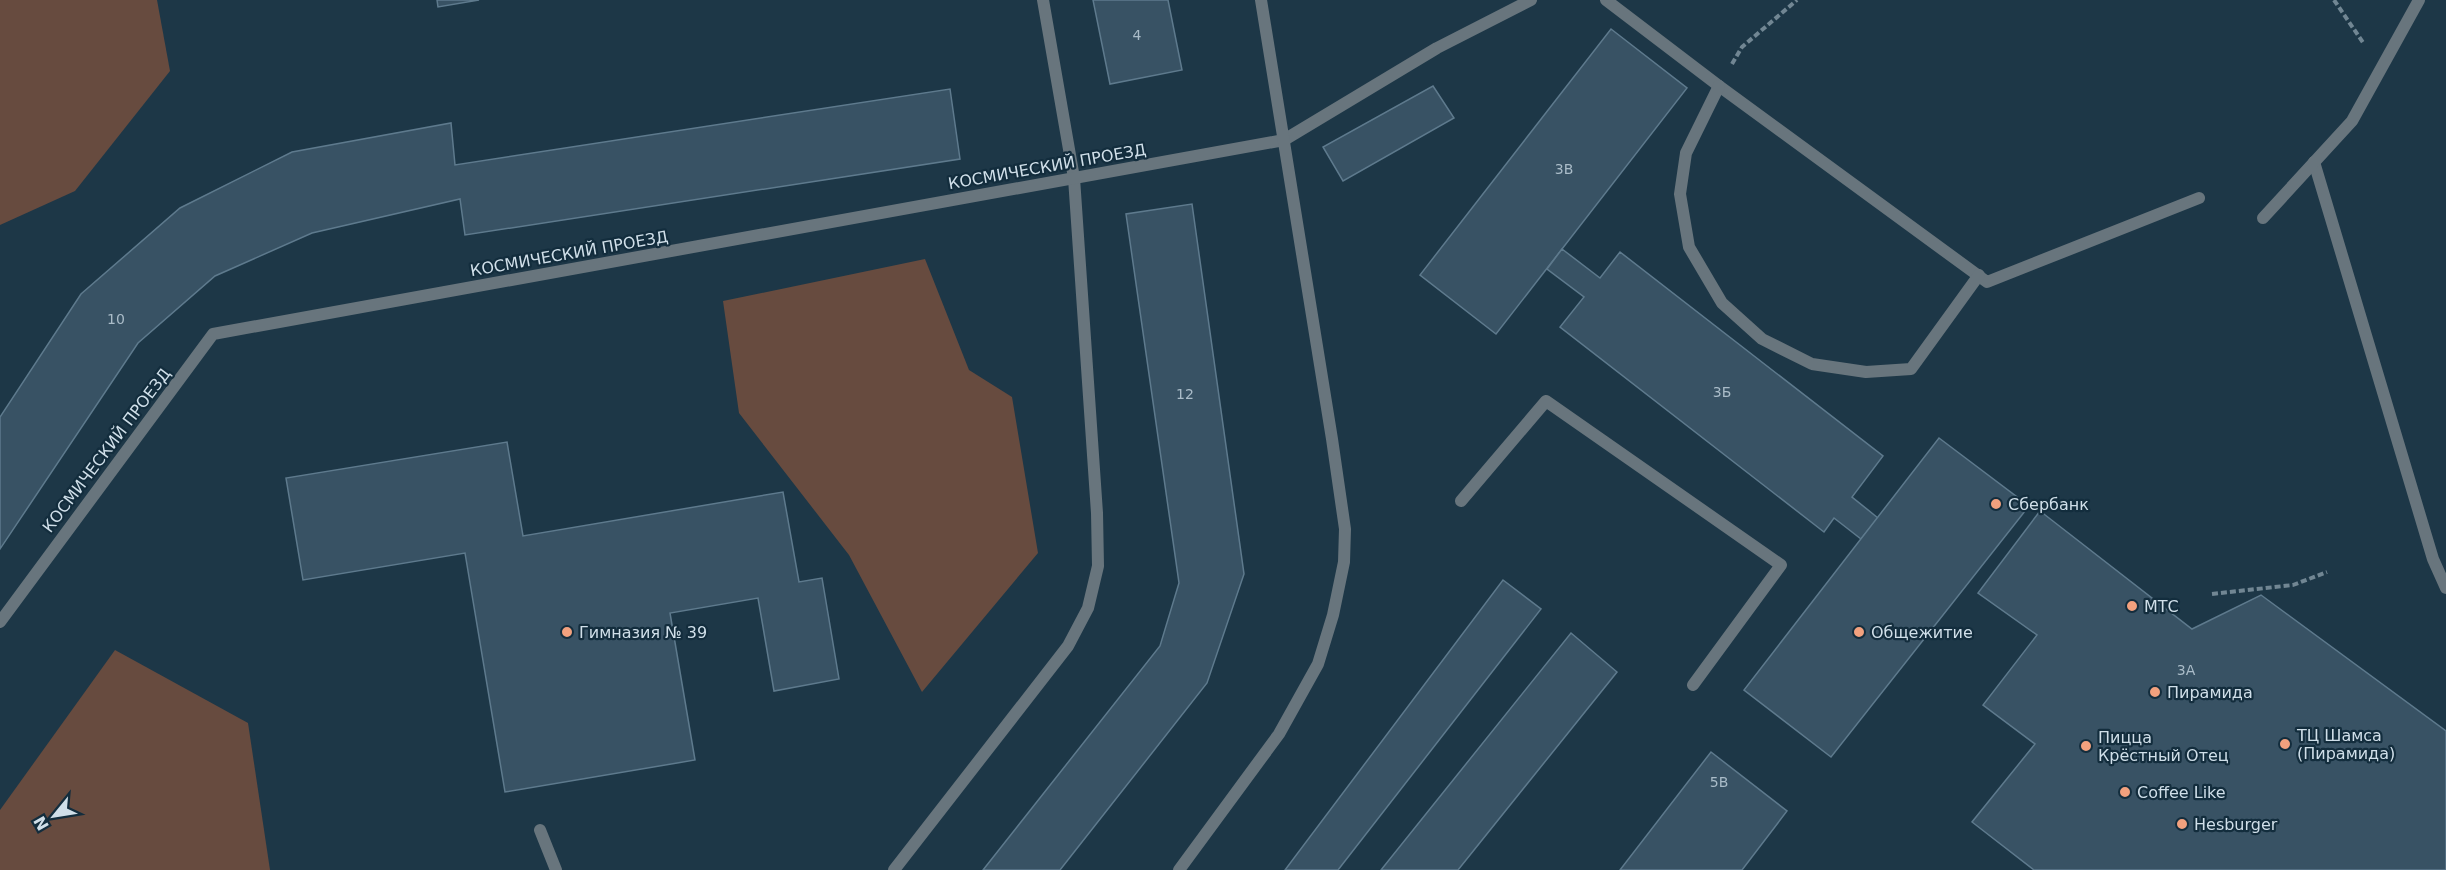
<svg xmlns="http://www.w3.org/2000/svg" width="2446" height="870" font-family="'DejaVu Sans',sans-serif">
	<rect width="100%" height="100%" fill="#1d3747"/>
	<g fill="#674b3f">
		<polygon points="0,0 157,0 170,71 75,191 0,225"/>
		<polygon points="925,259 969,370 1012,397 1038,553 922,692 849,555 739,413 723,301"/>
		<polygon points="115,650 248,723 270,870 0,870 0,810"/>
	</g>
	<g fill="#385264" stroke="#5e7a8d" stroke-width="1.5">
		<polygon points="437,0 479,0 438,7"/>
		<polygon points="1093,0 1168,0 1182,70 1110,84"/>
		<polygon points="1611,29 1687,88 1496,334 1420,275"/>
		<polygon points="1433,86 1454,118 1343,181 1323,147"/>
		<polygon points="950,89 960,159 465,235 460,199 312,233 215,276 138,343 0,549 0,417 81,294 180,208 292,152 451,123 455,165"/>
		<polygon points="1192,204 1244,574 1207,683 1060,870 983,870 1160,646 1179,583 1126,214"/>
		<polygon points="1562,249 1600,278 1620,252 1883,456 1852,497 1878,518 1861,539 1834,518 1824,532 1560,327 1584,297 1547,269"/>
		<polygon points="1939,438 2029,506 1831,757 1744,690"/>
		<polygon points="507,442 523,536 783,492 799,582 822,578 839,679 774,691 758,598 670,613 695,760 505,792 465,553 303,580 286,478"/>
		<polygon points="2040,511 2192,629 2261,595 2446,731 2446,870 2034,870 1972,822 2035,744 1983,705 2037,635 1978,593"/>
		<polygon points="1503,580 1541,609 1338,870 1285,870"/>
		<polygon points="1571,633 1617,672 1458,870 1381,870"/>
		<polygon points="1711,752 1787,811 1742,870 1620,870"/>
	</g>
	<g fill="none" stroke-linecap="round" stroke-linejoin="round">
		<g stroke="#718693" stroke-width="4" stroke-dasharray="6 3" stroke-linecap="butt">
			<polyline points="2334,0 2364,44"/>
			<polyline points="1732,64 1742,47 1797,0"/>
			<polyline points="2212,594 2293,585 2327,572"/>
		</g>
		<g stroke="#68757d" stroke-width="12">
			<polyline points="1606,0 1719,86 1987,282 2199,198"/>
			<polyline points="1719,86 1686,153 1680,194 1689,247 1722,303 1762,339 1812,364 1866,372 1911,369 1979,275"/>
			<polyline points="1284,140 1437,48 1531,0"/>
			<polyline points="2314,162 2433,559 2446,588"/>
			<polyline points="2263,218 2352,121 2419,0"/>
			<polyline points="1461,501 1546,401 1781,565 1693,685"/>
			<polyline points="540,830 556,870"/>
			<polyline points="894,870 1068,646 1088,608 1098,566 1097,513 1074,178 1043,0"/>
		</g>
		<g stroke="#68757d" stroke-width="12">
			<polyline points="0,622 213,334 1284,140"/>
			<polyline points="1179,870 1279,734 1318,664 1333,615 1344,562 1345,529 1332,439 1261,0"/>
		</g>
	</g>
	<g fill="#f2a17e" stroke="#132d3d" stroke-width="2">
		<circle cx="1996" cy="504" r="6"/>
		<circle cx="2132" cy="606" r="6"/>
		<circle cx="567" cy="632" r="6"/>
		<circle cx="1859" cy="632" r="6"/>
		<circle cx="2155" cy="692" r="6"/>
		<circle cx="2285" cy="744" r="6"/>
		<circle cx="2086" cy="746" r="6"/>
		<circle cx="2125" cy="792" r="6"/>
		<circle cx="2182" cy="824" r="6"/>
	</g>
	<g text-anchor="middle" stroke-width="4.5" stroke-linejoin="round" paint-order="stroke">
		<g font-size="14" fill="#aabcc8">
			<text x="1137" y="40">4</text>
			<text x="1564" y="174">3В</text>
			<text x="116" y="324">10</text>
			<text x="1722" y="397">3Б</text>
			<text x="1185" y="399">12</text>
			<text x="2186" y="675">3А</text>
			<text x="1719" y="787">5В</text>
		</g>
		<g font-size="16" fill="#d0dfe9" stroke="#132d3d">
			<text transform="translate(1047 166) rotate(-10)" y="6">КОСМИЧЕСКИЙ ПРОЕЗД</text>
			<text transform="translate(569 253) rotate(-10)" y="6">КОСМИЧЕСКИЙ ПРОЕЗД</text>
			<text transform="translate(106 450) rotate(-53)" y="6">КОСМИЧЕСКИЙ ПРОЕЗД</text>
		</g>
		<g font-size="16" fill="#d0dfe9" stroke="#132d3d" text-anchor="start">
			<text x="2008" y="510">Сбербанк</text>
			<text x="2144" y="612">МТС</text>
			<text x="579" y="638">Гимназия № 39</text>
			<text x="1871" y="638">Общежитие</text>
			<text x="2167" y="698">Пирамида</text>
			<text x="2297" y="741">ТЦ Шамса<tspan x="2297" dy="18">(Пирамида)</tspan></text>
			<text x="2098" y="743">Пицца<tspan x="2098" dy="18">Крёстный Отец</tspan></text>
			<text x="2137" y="798">Coffee Like</text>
			<text x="2194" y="830">Hesburger</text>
		</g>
	</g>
	<g transform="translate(54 816) rotate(240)" stroke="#132d3d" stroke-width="4.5" paint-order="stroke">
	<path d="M0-4.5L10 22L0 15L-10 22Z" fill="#d0dfe9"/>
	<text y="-9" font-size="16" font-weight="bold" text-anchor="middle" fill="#d0dfe9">N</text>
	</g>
</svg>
